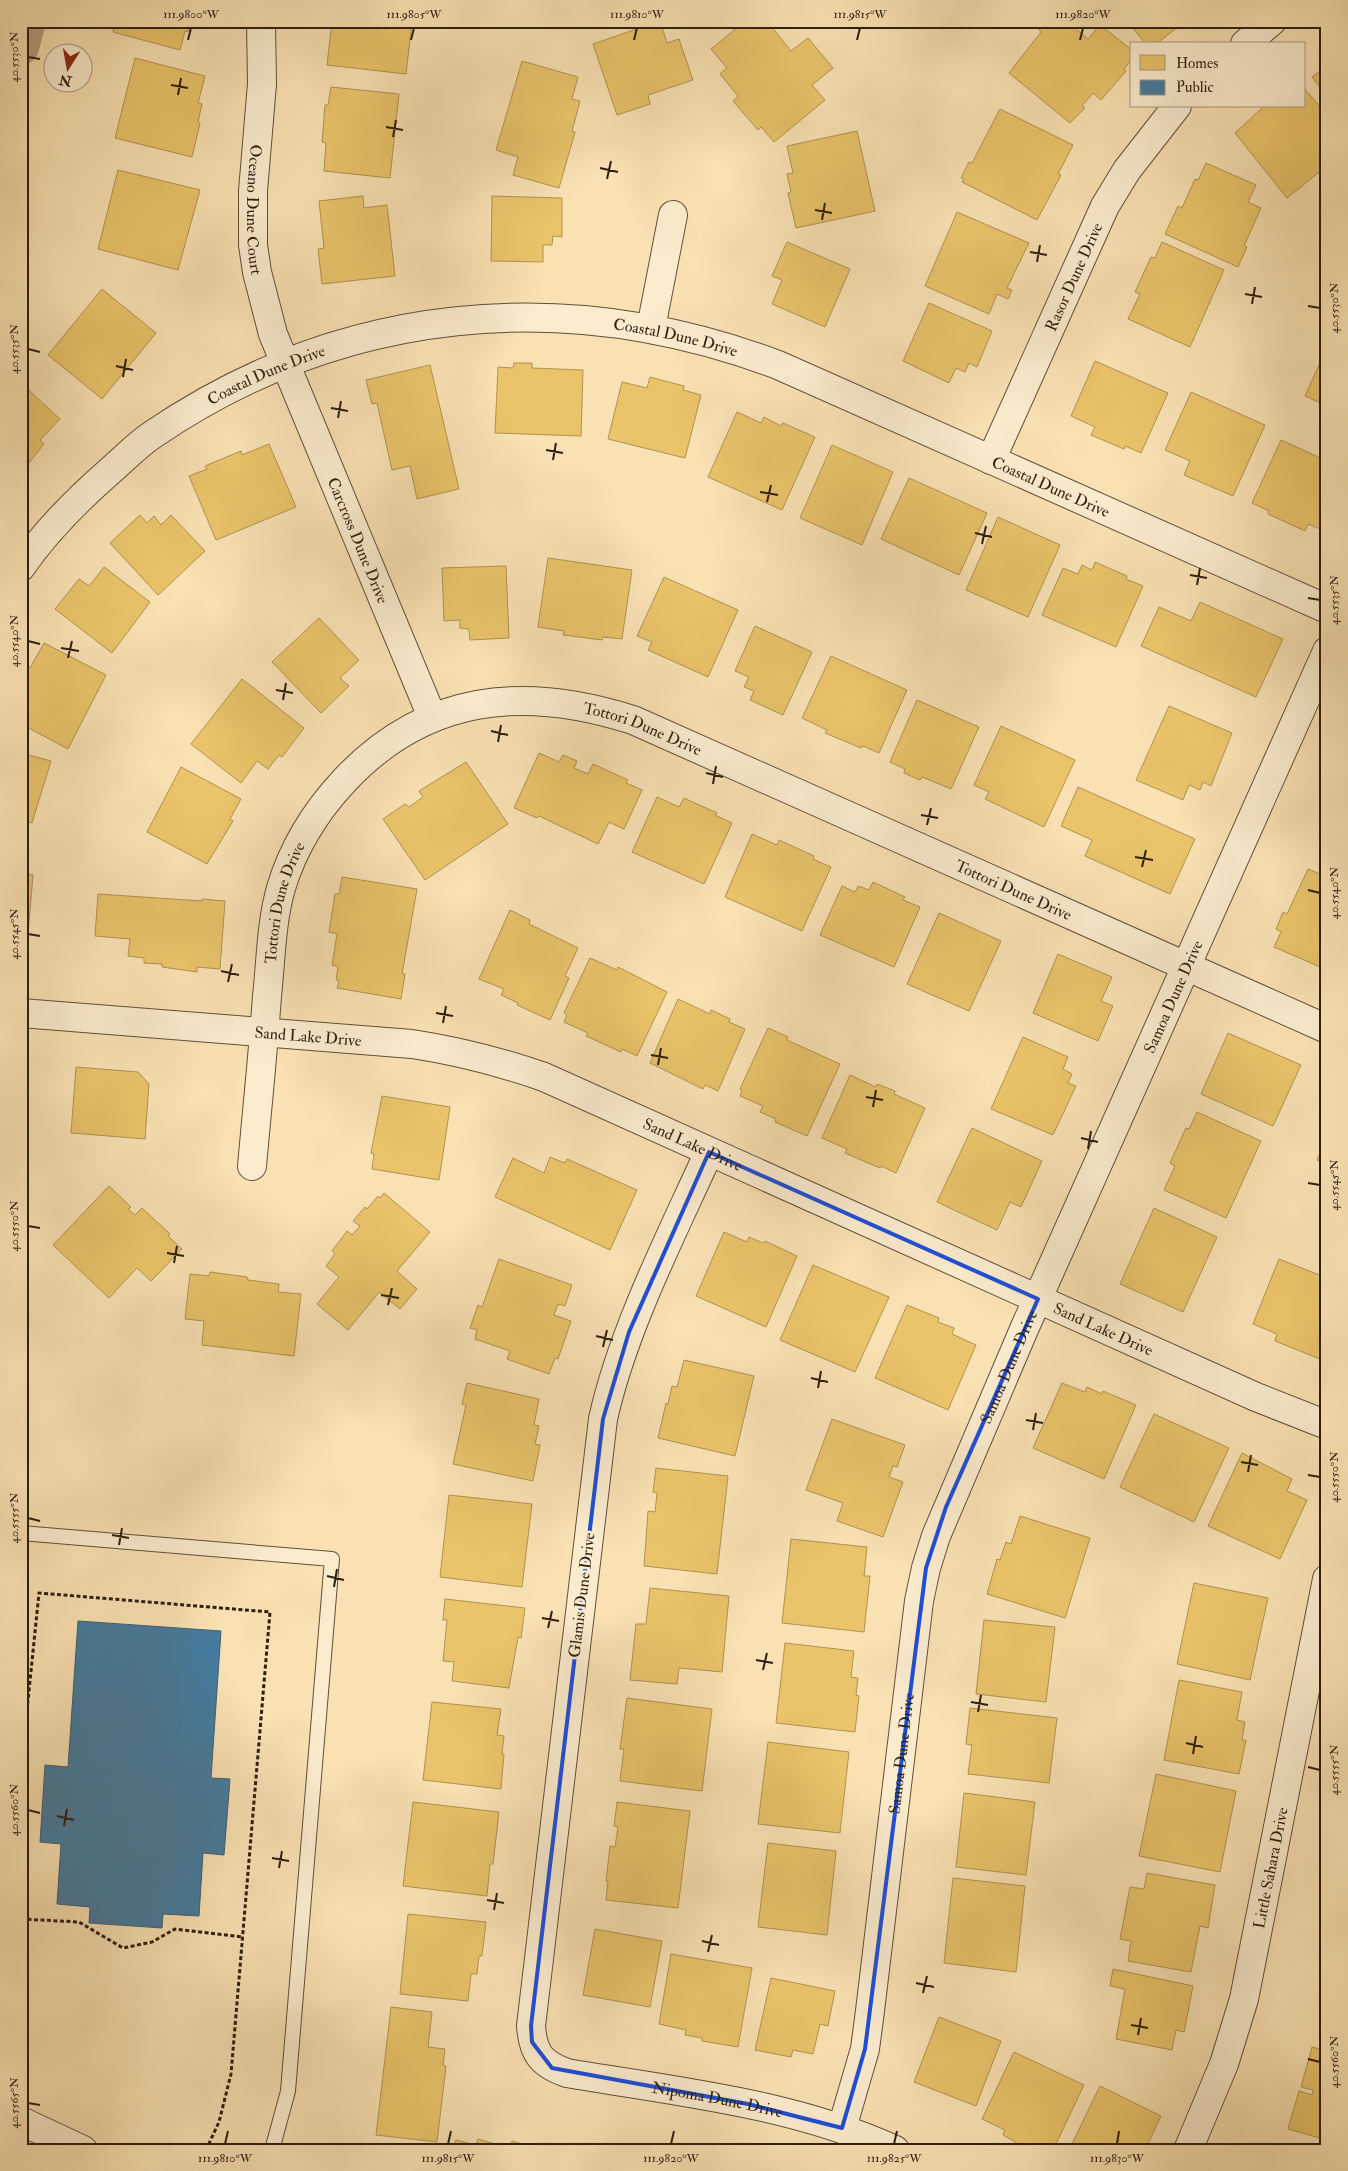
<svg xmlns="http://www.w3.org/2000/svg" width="1348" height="2171" font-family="'IM FELL Double Pica',serif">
	<rect width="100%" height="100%" fill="#f9e1b3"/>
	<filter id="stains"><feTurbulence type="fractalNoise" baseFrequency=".004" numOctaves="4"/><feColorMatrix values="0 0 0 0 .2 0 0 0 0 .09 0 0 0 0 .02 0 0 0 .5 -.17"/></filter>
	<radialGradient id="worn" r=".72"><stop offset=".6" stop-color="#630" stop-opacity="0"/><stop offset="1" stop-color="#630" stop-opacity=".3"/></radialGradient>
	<g fill="#e9c46a" stroke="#b1924f">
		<polygon points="116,21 191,21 188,32 185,31 180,50 113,32"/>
		<polygon points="332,21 412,21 406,74 327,65"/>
		<polygon points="660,21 667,43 679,39 693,80 648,95 650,104 617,115 593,44"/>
		<polygon points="745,21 767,21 791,51 808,38 833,68 812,85 825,100 774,142 761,127 758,130 733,101 738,96 720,74 727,68 711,49"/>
		<polygon points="1046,21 1067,21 1088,39 1100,25 1132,50 1132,59 1124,69 1126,71 1101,100 1093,93 1082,106 1085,108 1070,123 1009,73 1041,32 1039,30"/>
		<polygon points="1127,21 1186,21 1156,44 1146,44"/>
		<polygon points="135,58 205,76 198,103 202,104 198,122 200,123 192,157 115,138"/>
		<polygon points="522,61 578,77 572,99 580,101 572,131 575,132 559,188 513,175 518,157 496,150"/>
		<polygon points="1327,66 1327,96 1312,77"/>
		<polygon points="331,87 399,94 390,178 324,171 326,143 322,142 325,105 328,105"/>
		<polygon points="1304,88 1327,115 1327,166 1287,198 1235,133 1264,106 1304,106"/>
		<polygon points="1000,109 1073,145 1058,174 1061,175 1037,220 962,182 964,179 961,178 969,162 972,163"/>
		<polygon points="857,131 875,211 796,228 788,193 791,192 787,174 793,173 787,146"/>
		<polygon points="1206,163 1256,185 1248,202 1261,208 1244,246 1247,247 1238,267 1165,234 1178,206 1182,208 1195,179 1198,180"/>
		<polygon points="118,170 200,190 178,270 98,249"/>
		<polygon points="363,196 364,208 387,205 395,276 322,284 318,249 324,248 319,201"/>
		<polygon points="492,196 562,198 562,237 553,236 552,245 543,245 543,262 491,261"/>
		<polygon points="957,212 1029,243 1007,288 1012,290 1008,299 997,294 989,314 925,286"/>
		<polygon points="787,242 850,269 825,327 772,304 782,280 772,276"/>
		<polygon points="1162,242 1224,270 1190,347 1128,319 1140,294 1135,292 1151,257 1155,258"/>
		<polygon points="1327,285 1327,301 1321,298"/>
		<polygon points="102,289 156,333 102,399 48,355"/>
		<polygon points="929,303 992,331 977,367 969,363 965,372 956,368 949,383 903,361"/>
		<polygon points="1327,347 1327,406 1305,396"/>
		<polygon points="1095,361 1168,393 1141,453 1125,446 1124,449 1091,435 1095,427 1071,416"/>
		<polygon points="514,363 532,363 532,368 583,370 581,436 495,433 498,367 513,368"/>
		<polygon points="430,365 459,489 417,499 410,466 392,470 377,403 372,404 366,380"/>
		<polygon points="650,377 684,386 683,390 701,395 685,458 608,439 622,382 647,388"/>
		<polygon points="21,383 60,419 40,440 44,444 21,473"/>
		<polygon points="1191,392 1265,425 1233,496 1184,475 1190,461 1165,450"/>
		<polygon points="737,412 761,423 764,417 781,426 783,423 815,437 782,510 708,477"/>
		<polygon points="1281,440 1327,461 1327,532 1308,524 1305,531 1268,514 1269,511 1252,503"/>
		<polygon points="269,444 296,507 216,540 189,476 207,469 205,466 241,451 242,455"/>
		<polygon points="832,445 893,472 862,545 800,518"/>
		<polygon points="909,478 987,513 959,575 881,539"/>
		<polygon points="140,515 147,523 154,516 161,525 171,515 205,551 158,595 110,543"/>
		<polygon points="998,517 1060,545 1028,617 966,590"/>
		<polygon points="548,558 632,570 622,639 603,637 602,640 563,635 564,631 538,627"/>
		<polygon points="1095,562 1127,576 1126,579 1143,586 1116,647 1042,615 1063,568 1078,574 1082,565 1092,570"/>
		<polygon points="506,566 509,638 470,640 469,629 460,628 460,620 444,621 442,568"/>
		<polygon points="104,567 150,602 112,653 55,609 79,579 89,586"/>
		<polygon points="664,577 738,610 708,677 648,650 652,642 637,636"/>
		<polygon points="1200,602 1283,639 1256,697 1141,646 1159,607 1191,621"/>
		<polygon points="319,618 359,660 340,678 349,686 321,713 272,662"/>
		<polygon points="755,626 812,652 783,715 750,700 754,691 744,687 749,677 735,671"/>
		<polygon points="44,643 106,675 68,749 21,724 21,673 25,665 30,668"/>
		<polygon points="831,656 907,690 879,753 863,746 861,748 825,733 827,730 802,718"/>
		<polygon points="242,679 304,728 282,757 279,755 268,769 257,761 241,783 191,744"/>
		<polygon points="917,700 979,727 951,789 922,777 920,780 904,773 905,769 890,762"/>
		<polygon points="1169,706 1232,733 1211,786 1203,782 1200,790 1189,785 1183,800 1136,780"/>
		<polygon points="1001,726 1075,760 1044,827 985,799 989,792 974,785"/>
		<polygon points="21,753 51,761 32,823 21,820"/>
		<polygon points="539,753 559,762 563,755 577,761 574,768 588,774 593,764 628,780 626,783 642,790 624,829 609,822 598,844 539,816 537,818 514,808"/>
		<polygon points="466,762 508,824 425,880 383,819 405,804 409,807 423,797 419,791"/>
		<polygon points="181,767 241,799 230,819 233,821 207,864 147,832"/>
		<polygon points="1078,787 1195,839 1170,894 1085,856 1092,840 1061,826"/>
		<polygon points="657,797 679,807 684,798 717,813 715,815 732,823 704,884 632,852"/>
		<polygon points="1327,814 1327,839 1320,835"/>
		<polygon points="752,834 777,845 779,840 814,856 813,859 831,867 802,931 725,897"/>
		<polygon points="1308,869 1327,877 1327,970 1274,947 1281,932 1276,929 1283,912 1287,914"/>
		<polygon points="21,874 33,875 26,958 21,958"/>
		<polygon points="342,877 417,889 402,974 405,974 401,999 337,988 339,981 336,980 338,967 332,965 337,934 329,932 335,894 339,894"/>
		<polygon points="873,882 905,897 903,900 920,907 894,967 820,935 842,886 855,892 858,886 869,890"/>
		<polygon points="98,894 202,901 202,899 225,901 220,969 197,967 197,972 162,967 162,964 144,963 144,958 128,956 130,939 95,936"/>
		<polygon points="510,910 530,920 529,924 578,948 565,976 569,978 550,1020 517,1005 518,1003 501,995 504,989 479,979"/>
		<polygon points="939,913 1001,941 969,1011 907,984"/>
		<polygon points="1058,954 1112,977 1101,1001 1113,1006 1098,1041 1033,1013"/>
		<polygon points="590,958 617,970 618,967 667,992 637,1056 622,1049 621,1052 586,1036 588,1033 564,1022 567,1015 564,1013"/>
		<polygon points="678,999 710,1014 711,1010 730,1019 729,1022 745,1029 718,1091 705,1085 703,1089 650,1063"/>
		<polygon points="768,1028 788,1037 787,1040 840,1064 807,1136 775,1122 776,1119 760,1112 763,1106 740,1096 742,1090 740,1089"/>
		<polygon points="1228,1033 1301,1065 1273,1126 1201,1094"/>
		<polygon points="1023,1037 1068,1057 1063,1069 1072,1074 1068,1083 1076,1086 1053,1135 991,1109"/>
		<polygon points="76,1067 138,1072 149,1084 145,1139 71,1133"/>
		<polygon points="850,1075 876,1087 877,1084 895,1091 894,1094 925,1108 896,1173 881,1166 880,1168 845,1153 847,1149 822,1138"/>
		<polygon points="382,1096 450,1107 439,1180 372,1169 374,1154 371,1153"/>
		<polygon points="1197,1112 1261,1141 1226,1218 1164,1190 1175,1166 1170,1163 1186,1128 1189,1129"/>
		<polygon points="972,1128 1042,1161 1021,1207 1010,1202 997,1230 937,1202"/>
		<polygon points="1327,1137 1327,1164 1317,1160"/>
		<polygon points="550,1157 565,1163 567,1159 637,1190 610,1250 495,1197 513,1158 544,1173"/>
		<polygon points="109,1186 131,1207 128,1209 135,1215 142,1208 170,1234 168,1236 182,1249 151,1281 137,1268 109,1298 53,1245"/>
		<polygon points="384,1193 430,1232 397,1271 417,1289 400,1309 379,1292 348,1330 317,1304 339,1277 326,1266 335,1254 332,1251 347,1231 352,1235 360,1226 353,1221 365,1207 367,1209 378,1196 380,1198"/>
		<polygon points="1154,1208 1217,1237 1183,1312 1120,1284"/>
		<polygon points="724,1232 747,1242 749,1237 763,1243 765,1241 797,1256 766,1327 696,1296"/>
		<polygon points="499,1259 572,1285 565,1306 558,1304 554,1315 571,1321 558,1359 555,1358 549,1374 507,1359 510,1351 475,1339 477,1330 470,1328 478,1305 482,1307"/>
		<polygon points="1279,1259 1327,1278 1325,1361 1275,1341 1277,1334 1253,1324"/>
		<polygon points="813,1265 889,1297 855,1372 780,1340"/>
		<polygon points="210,1272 247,1277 248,1280 279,1284 278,1292 301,1294 294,1356 202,1345 204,1321 185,1319 190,1274 209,1276"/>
		<polygon points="907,1305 939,1318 938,1322 954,1328 952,1334 976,1345 948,1410 875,1378"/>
		<polygon points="684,1360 754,1376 735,1456 658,1438 666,1403 668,1404 672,1386 677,1387"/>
		<polygon points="467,1383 539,1399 534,1425 539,1426 535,1444 540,1445 533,1481 453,1464 466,1405 462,1404"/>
		<polygon points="1062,1383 1085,1392 1087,1387 1102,1394 1103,1391 1136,1405 1104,1479 1033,1448"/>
		<polygon points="1154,1414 1229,1448 1194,1522 1120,1487"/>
		<polygon points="832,1419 905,1445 897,1467 893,1466 889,1477 903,1482 883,1537 837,1521 843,1503 806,1490"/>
		<polygon points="1242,1453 1292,1479 1287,1491 1307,1500 1280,1559 1208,1526"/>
		<polygon points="656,1468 728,1476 717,1574 644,1566 648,1511 655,1512 657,1493 653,1492"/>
		<polygon points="449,1495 532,1504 522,1587 440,1577"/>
		<polygon points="1020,1516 1090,1538 1065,1618 987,1594 997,1559 1000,1560 1006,1542 1011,1544"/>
		<polygon points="791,1539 867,1547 864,1576 870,1576 864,1632 782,1623"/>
		<polygon points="1194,1583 1268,1598 1250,1680 1177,1664"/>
		<polygon points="650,1588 729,1596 722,1672 679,1668 677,1684 630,1680 636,1624 646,1624"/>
		<polygon points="445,1599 525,1608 521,1638 518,1637 509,1688 452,1681 454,1662 443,1661 447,1620 443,1620"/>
		<polygon points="984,1620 1055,1627 1046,1702 976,1694"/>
		<polygon points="785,1643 854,1651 851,1677 858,1678 856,1695 859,1696 855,1732 776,1723"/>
		<polygon points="1179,1680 1242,1692 1237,1720 1245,1722 1242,1740 1246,1740 1239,1774 1164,1760"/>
		<polygon points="627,1698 712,1709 702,1791 620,1781 624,1749 620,1749"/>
		<polygon points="432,1702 501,1709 497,1735 504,1736 502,1754 504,1754 501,1789 423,1780"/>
		<polygon points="970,1708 1057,1718 1049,1783 968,1774 972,1745 966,1744"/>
		<polygon points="768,1742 849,1752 840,1833 758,1824"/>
		<polygon points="1156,1774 1236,1791 1220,1872 1139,1856"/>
		<polygon points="964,1793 1035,1802 1026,1875 956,1867"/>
		<polygon points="413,1802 499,1812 493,1864 490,1864 487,1896 403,1886"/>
		<polygon points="617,1802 690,1811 678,1908 606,1900 608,1881 606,1881 610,1846 615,1847 618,1827 614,1826"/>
		<polygon points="768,1843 836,1851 827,1935 758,1927"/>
		<polygon points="1147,1873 1215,1885 1208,1928 1200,1926 1191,1972 1128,1961 1131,1941 1120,1939 1130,1887 1144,1889"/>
		<polygon points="953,1878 1025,1886 1016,1972 944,1963"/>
		<polygon points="408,1914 486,1922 482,1956 479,1956 477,1974 471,1974 468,2001 400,1994"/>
		<polygon points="595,1929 662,1941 650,2007 583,1995"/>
		<polygon points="671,1954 752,1968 738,2047 702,2041 702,2038 685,2035 686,2030 659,2024"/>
		<polygon points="1113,1969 1193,1986 1184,2032 1176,2030 1172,2050 1116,2039 1125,1989 1110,1986"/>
		<polygon points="771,1978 835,1991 828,2026 820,2024 813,2054 793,2050 791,2057 755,2050"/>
		<polygon points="391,2007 432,2012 428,2047 445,2049 443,2065 446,2066 437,2142 376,2135"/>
		<polygon points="939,2017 1001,2041 976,2106 914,2082"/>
		<polygon points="1312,2047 1327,2051 1327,2140 1288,2129 1299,2091 1312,2095 1313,2090 1301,2087"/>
		<polygon points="1014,2052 1084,2085 1053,2150 1029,2150 1003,2135 1005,2130 982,2119"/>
		<polygon points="1100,2086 1161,2116 1145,2150 1069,2150"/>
		<polygon points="478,2139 509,2148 512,2141 543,2150 453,2150 456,2140 476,2145"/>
		<polygon points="606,2143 623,2146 623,2144 658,2149 580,2150 580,2145 605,2149"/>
	</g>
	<polygon fill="#457b9d" stroke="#3e5f73" points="78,1621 221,1631 211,1778 230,1779 224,1855 203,1853 199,1916 163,1914 162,1928 89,1923 90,1907 57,1904 61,1844 40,1842 45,1765 68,1767"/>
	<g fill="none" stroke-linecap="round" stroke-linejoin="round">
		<polyline stroke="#b49f7c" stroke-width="36" points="21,47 28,21"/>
		<g stroke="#614f39" stroke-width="16">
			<polyline id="lane" points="21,1533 332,1559 288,2091 272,2150"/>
		</g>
		<g stroke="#614f39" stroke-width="30">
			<g id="street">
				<path id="s1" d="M261,21L262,84L253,191V245L257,272L273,334L432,717"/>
				<polyline points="1245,44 1272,21"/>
				<polyline points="651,328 673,215"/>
				<path id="s2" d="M991,460L1105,206L1127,170L1177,106"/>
				<path id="s3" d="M21,567C45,532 78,499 110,471C124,459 137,445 152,435C342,305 565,285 778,365L1327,609"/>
				<path id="s4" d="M21,1013L412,1044C458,1051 501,1062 544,1077L1256,1397L1327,1425"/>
				<path id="s5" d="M709,1152C671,1236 623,1329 603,1419L531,2026C533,2053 541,2064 567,2073C678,2092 792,2103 895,2150"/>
				<path id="s6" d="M252,1166C257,1110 263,1053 267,996C271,960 271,923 281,888C293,848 316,811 344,781C425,694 524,685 633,720L1327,1029"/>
				<polyline points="21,2121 83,2150"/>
				<path id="s7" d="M842,2128L865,2049L870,2011L919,1601L926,1568L936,1536L1025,1327L1327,651"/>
				<path id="s8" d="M1188,2150L1224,2064L1244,1999L1327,1579"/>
			</g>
		</g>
		<g stroke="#2e1e10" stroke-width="3" stroke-dasharray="4 2.5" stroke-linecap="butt">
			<polyline points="21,1769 39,1593 270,1612 231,2074 219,2122 206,2150"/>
			<polyline points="21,1919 79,1922 123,1948 152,1942 175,1929 243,1937"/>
		</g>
		<use href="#lane" stroke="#fbecce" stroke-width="14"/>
		<use href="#street" stroke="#fbecce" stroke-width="28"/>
	</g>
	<path fill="none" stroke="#1d4ed8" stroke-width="4" stroke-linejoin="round" d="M709,1152L1038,1299L946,1507L926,1568L865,2049L842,2128L748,2104L552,2068L532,2042L531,2026L603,1419L629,1332Z"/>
	<path fill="none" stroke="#2e1e10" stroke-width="2" d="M188,40L191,28M411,40L414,28M634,40L637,28M857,40L860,28M1080,40L1083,28M28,57L40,59M171,85L188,88M178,95L181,78M386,127L403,130M393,137L396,120M600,168L618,172M607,179L611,161M815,210L832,213M822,220L825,203M1030,252L1047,255M1037,262L1040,245M1245,294L1262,297M1252,304L1255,287M1308,306L1320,308M28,349L40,352M116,366L133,370M123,377L126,359M331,408L348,411M338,418L341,401M546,450L563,453M553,460L556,443M760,492L778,495M767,502L771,485M975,533L992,537M982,544L986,526M1190,575L1207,578M1197,585L1200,568M1308,598L1320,600M28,641L40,644M61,648L79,651M68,658L72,641M276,690L293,693M283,700L286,683M491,731L508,735M498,742L501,725M706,773L723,777M713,784L716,766M921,815L938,818M927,825L931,808M1135,857L1153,860M1142,867L1146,850M1308,890L1320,893M28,934L40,936M221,971L239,975M228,982L232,964M436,1013L453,1016M443,1023L446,1006M651,1055L668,1058M658,1065L661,1048M866,1097L883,1100M873,1107L876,1090M1081,1138L1098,1142M1088,1149L1091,1131M1308,1183L1320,1185M28,1226L40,1228M167,1253L184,1256M174,1263L177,1246M381,1295L399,1298M388,1305L392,1288M596,1336L613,1340M603,1347L607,1330M811,1378L828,1382M818,1388L821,1371M1026,1420L1043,1423M1033,1430L1036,1413M1241,1462L1258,1465M1248,1472L1251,1455M1308,1475L1320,1477M28,1518L40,1521M112,1535L129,1538M119,1545L122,1528M327,1576L344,1580M334,1587L337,1569M542,1618L559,1621M548,1628L552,1611M756,1660L773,1663M763,1670L767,1653M971,1702L988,1705M978,1712L981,1695M1186,1743L1203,1747M1193,1754L1196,1736M1308,1767L1320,1770M28,1810L40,1813M57,1816L74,1820M64,1826L67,1809M272,1858L289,1861M279,1868L282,1851M487,1900L504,1903M494,1910L497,1893M702,1941L719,1945M708,1952L712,1935M916,1983L934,1987M923,1993L927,1976M1131,2025L1148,2028M1138,2035L1141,2018M1308,2059L1320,2062M28,2103L40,2105M225,2144L228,2131M448,2144L451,2131M671,2144L674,2131M894,2144L897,2131M1117,2144L1119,2131"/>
	<g text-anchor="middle" stroke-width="5" stroke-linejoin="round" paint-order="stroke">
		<g font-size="16" fill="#2e1e10" stroke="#fbecce">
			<text dy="6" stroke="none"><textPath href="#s1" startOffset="189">Oceano Dune Court</textPath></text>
			<text dy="6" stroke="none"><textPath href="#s2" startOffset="201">Rasor Dune Drive</textPath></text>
			<text dy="6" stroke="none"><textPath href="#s3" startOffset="736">Coastal Dune Drive</textPath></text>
			<text dy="6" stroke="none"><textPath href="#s3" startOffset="316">Coastal Dune Drive</textPath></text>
			<text dy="6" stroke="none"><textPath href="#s3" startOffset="1141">Coastal Dune Drive</textPath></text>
			<text dy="6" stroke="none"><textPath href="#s1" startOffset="539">Carcross Dune Drive</textPath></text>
			<text dy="6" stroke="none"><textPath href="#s6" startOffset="731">Tottori Dune Drive</textPath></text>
			<text dy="6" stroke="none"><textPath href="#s6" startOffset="1136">Tottori Dune Drive</textPath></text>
			<text dy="6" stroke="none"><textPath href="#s6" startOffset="266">Tottori Dune Drive</textPath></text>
			<text dy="6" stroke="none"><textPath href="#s7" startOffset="1190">Samoa Dune Drive</textPath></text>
			<text dy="6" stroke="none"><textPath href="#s4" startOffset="288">Sand Lake Drive</textPath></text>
			<text dy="6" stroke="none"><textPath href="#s4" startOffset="692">Sand Lake Drive</textPath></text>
			<text dy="6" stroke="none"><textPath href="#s4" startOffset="1142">Sand Lake Drive</textPath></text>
			<text dy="6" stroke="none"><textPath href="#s7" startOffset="785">Samoa Dune Drive</textPath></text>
			<text transform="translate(581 1595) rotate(-83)" y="6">Glamis Dune Drive</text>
			<text dy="6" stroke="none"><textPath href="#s7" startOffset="380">Samoa Dune Drive</textPath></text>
			<text dy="6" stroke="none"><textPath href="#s8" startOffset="295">Little Sahara Drive</textPath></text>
			<text dy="6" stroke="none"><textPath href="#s5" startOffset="1116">Nipoma Dune Drive</textPath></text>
		</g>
	</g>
	<rect width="1348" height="2171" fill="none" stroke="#f9e1b3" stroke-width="55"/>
	<rect x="1130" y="42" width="175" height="65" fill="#fbecce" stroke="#a99a82"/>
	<rect x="1140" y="55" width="25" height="15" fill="#e9c46a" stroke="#a99a82"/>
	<text x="1176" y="68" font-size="15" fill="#2e1e10">Homes</text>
	<rect x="1140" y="80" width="25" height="15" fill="#457b9d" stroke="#a99a82"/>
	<text x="1176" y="92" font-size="15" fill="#2e1e10">Public</text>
	<g transform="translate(68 68) rotate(191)"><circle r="24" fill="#fbecce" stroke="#a99a82"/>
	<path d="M0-4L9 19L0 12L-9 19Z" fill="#8f2418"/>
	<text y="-8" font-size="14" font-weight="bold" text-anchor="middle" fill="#2e1e10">N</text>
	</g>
	<rect x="28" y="28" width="1292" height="2116" fill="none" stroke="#2e1e10" stroke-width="2"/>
	<g font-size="12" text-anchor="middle" fill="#2e1e10">
		<text x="191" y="18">111.9800°W</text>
		<text x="414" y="18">111.9805°W</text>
		<text x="637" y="18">111.9810°W</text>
		<text x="860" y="18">111.9815°W</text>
		<text x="1083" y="18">111.9820°W</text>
		<text transform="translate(14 57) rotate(-90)" y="4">40.5530°N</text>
		<text transform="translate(1334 308) rotate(-90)" y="4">40.5530°N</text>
		<text transform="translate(14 349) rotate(-90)" y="4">40.5535°N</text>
		<text transform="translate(1334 600) rotate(-90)" y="4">40.5535°N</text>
		<text transform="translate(14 641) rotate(-90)" y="4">40.5540°N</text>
		<text transform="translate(1334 893) rotate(-90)" y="4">40.5540°N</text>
		<text transform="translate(14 934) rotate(-90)" y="4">40.5545°N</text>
		<text transform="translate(1334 1185) rotate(-90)" y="4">40.5545°N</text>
		<text transform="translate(14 1226) rotate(-90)" y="4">40.5550°N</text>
		<text transform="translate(1334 1477) rotate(-90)" y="4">40.5550°N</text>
		<text transform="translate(14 1518) rotate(-90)" y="4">40.5555°N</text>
		<text transform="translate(1334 1770) rotate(-90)" y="4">40.5555°N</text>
		<text transform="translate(14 1810) rotate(-90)" y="4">40.5560°N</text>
		<text transform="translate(1334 2062) rotate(-90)" y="4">40.5560°N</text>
		<text transform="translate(14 2103) rotate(-90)" y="4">40.5565°N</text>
		<text x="225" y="2162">111.9810°W</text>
		<text x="448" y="2162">111.9815°W</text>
		<text x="671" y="2162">111.9820°W</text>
		<text x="894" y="2162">111.9825°W</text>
		<text x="1117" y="2162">111.9830°W</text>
	</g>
	<rect width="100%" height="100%" filter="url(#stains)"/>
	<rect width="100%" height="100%" fill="url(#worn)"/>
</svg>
